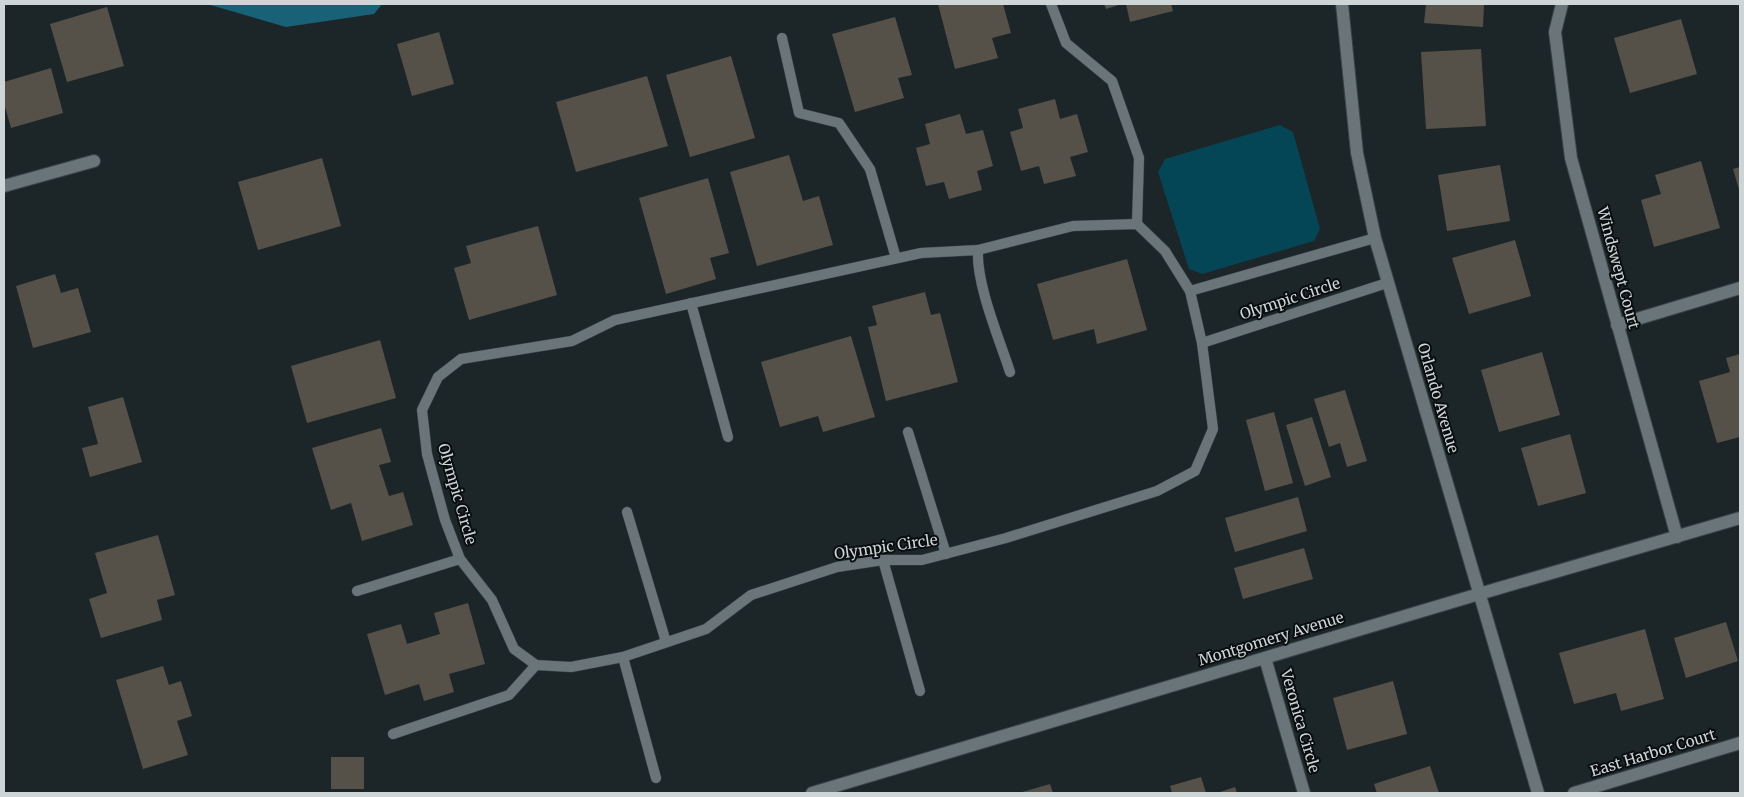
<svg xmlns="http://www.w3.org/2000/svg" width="1744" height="797" font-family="Merriweather,serif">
	<rect width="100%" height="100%" fill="#1c2629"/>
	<polygon fill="#054656" points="1280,125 1293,132 1320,229 1314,241 1202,274 1189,269 1158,172 1165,159"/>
	<polygon fill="#186176" points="207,4 382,4 374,14 286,27"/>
	<g fill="#565148">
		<polygon points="938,4 1003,4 1011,33 992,38 998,58 955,69"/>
		<polygon points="1104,4 1122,4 1106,9"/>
		<polygon points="1126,4 1171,4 1173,11 1130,22"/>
		<polygon points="1426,4 1484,4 1483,27 1424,23"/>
		<polygon points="107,7 124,66 67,82 50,24"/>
		<polygon points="895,17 912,75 898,78 904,98 855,112 832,34"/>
		<polygon points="1681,19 1697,74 1630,93 1614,38"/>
		<polygon points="439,32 454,84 412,96 397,44"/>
		<polygon points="1481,49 1486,126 1426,129 1421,52"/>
		<polygon points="731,56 755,138 690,157 666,75"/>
		<polygon points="51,68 63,113 11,128 4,103 4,82"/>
		<polygon points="647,76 668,146 576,172 556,102"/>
		<polygon points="1055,99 1060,119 1077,114 1088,152 1070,157 1076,176 1044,184 1039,166 1021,171 1010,132 1023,128 1018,109"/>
		<polygon points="960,114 966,134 983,130 993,166 977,171 982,190 949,199 944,182 926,186 916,148 930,144 925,124"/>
		<polygon points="789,155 803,201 819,196 833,245 757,266 730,172"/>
		<polygon points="322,158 341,226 258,250 238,182"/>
		<polygon points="1701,161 1720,228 1654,247 1641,200 1661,194 1655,175"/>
		<polygon points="1500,165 1510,221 1447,231 1438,175"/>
		<polygon points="1740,167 1740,193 1733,169"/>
		<polygon points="708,178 729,253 710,258 716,279 666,294 639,198"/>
		<polygon points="538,226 557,295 469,320 454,268 471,263 466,246"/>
		<polygon points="1515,240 1531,296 1469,314 1452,258"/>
		<polygon points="1127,259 1147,330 1097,344 1094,329 1053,340 1037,284"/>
		<polygon points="55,274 61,293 78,288 91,332 33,348 16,286"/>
		<polygon points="925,292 931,315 940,313 958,382 886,401 868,327 877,325 872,306"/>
		<polygon points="851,336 875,417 823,432 818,416 780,427 761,362"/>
		<polygon points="380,340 396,398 307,423 291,366"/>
		<polygon points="1542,352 1560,415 1499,432 1481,370"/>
		<polygon points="1740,354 1740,437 1717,443 1699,381 1730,372 1726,358"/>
		<polygon points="1345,390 1367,461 1347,467 1340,443 1329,447 1314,399"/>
		<polygon points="123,397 142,462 90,477 82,448 98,444 88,407"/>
		<polygon points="1274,412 1293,483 1265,491 1246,420"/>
		<polygon points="1312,417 1331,477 1305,486 1286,425"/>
		<polygon points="381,428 391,462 379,465 389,496 403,492 413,525 362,541 351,503 331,510 312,448"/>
		<polygon points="1570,434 1586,493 1538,506 1521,448"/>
		<polygon points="1298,497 1307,531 1235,552 1225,518"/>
		<polygon points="158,535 175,595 157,600 162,620 101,638 89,599 107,593 95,553"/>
		<polygon points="1304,548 1313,579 1243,599 1234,568"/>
		<polygon points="468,603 485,664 449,674 454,692 424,701 419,684 385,695 367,634 401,624 407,644 440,634 434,613"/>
		<polygon points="1726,622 1738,661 1686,678 1674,638"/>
		<polygon points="1645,629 1664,699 1621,711 1616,693 1574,704 1559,653"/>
		<polygon points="163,666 169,685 181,681 192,716 177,721 188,755 143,769 116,680"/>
		<polygon points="1393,681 1407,734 1347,750 1333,698"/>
		<rect x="331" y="757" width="33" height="32"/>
		<polygon points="1430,766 1439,793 1377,793 1374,784"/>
		<polygon points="1201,777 1206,793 1172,793 1170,786"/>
		<polygon points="1050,784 1053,793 1019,793"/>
		<polygon points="1235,787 1237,793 1217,793"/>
	</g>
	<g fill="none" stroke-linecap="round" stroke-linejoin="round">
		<g stroke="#3a4245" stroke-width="11">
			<g id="lane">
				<polyline points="1051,4 1066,43 1112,81 1139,158 1137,224"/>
				<polyline points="782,38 799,113 839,123 870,169 896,258"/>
				<polygon points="1137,224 1165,251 1190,291 1202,343 1213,429 1195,471 1157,491 1006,538 922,560 883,560 837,567 751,595 706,629 623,657 571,667 536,665 514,649 492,600 460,559 445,520 427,454 422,410 438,377 461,359 572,341 615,320 921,253 978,250 1073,226"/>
				<path d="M978,250C976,284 999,338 1010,372"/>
				<polyline points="1190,291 1375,238"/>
				<polyline points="691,303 728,437"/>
				<polyline points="1202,343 1387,283"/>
				<polyline points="908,432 946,554"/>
				<polyline points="627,512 666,642"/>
				<polyline points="883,560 920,691"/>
				<polyline points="357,591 460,559"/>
				<polyline points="623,657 656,778"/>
				<polyline points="393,734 509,695 536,665"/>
			</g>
		</g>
		<g stroke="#3a4245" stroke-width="14">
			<g id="street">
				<polyline points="1562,4 1555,32 1571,158 1677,537"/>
				<polyline points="4,186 94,161"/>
				<polyline points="1617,325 1740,288"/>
				<polyline points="1265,658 1304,793"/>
				<polyline points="1574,793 1740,743"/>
			</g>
		</g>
		<g stroke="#3a4245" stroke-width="14">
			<g id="secondary">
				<polyline points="1342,4 1357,153 1375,238 1538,793"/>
				<polyline points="812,793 1479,594 1740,518"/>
			</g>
		</g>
		<use href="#lane" stroke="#6a7579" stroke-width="10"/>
		<use href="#street" stroke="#6a7579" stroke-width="12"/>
		<use href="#secondary" stroke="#6a7579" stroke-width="12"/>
	</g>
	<g text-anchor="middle" stroke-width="4" stroke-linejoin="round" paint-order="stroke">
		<g font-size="15" fill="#ced5d7" stroke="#0a0e10">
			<text transform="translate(1618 268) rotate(75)" y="5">Windswept Court</text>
			<text transform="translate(1290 299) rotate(-18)" y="5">Olympic Circle</text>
			<text transform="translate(1438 398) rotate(74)" y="5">Orlando Avenue</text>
			<text transform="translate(457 494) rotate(74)" y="5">Olympic Circle</text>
			<text transform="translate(886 547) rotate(-8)" y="5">Olympic Circle</text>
			<text transform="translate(1271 639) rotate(-17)" y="5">Montgomery Avenue</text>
			<text transform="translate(1300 721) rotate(74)" y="5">Veronica Circle</text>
			<text transform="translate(1653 753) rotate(-17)" y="5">East Harbor Court</text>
		</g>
	</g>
	<rect width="1744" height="797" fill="none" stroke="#ced5d7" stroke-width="10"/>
</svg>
